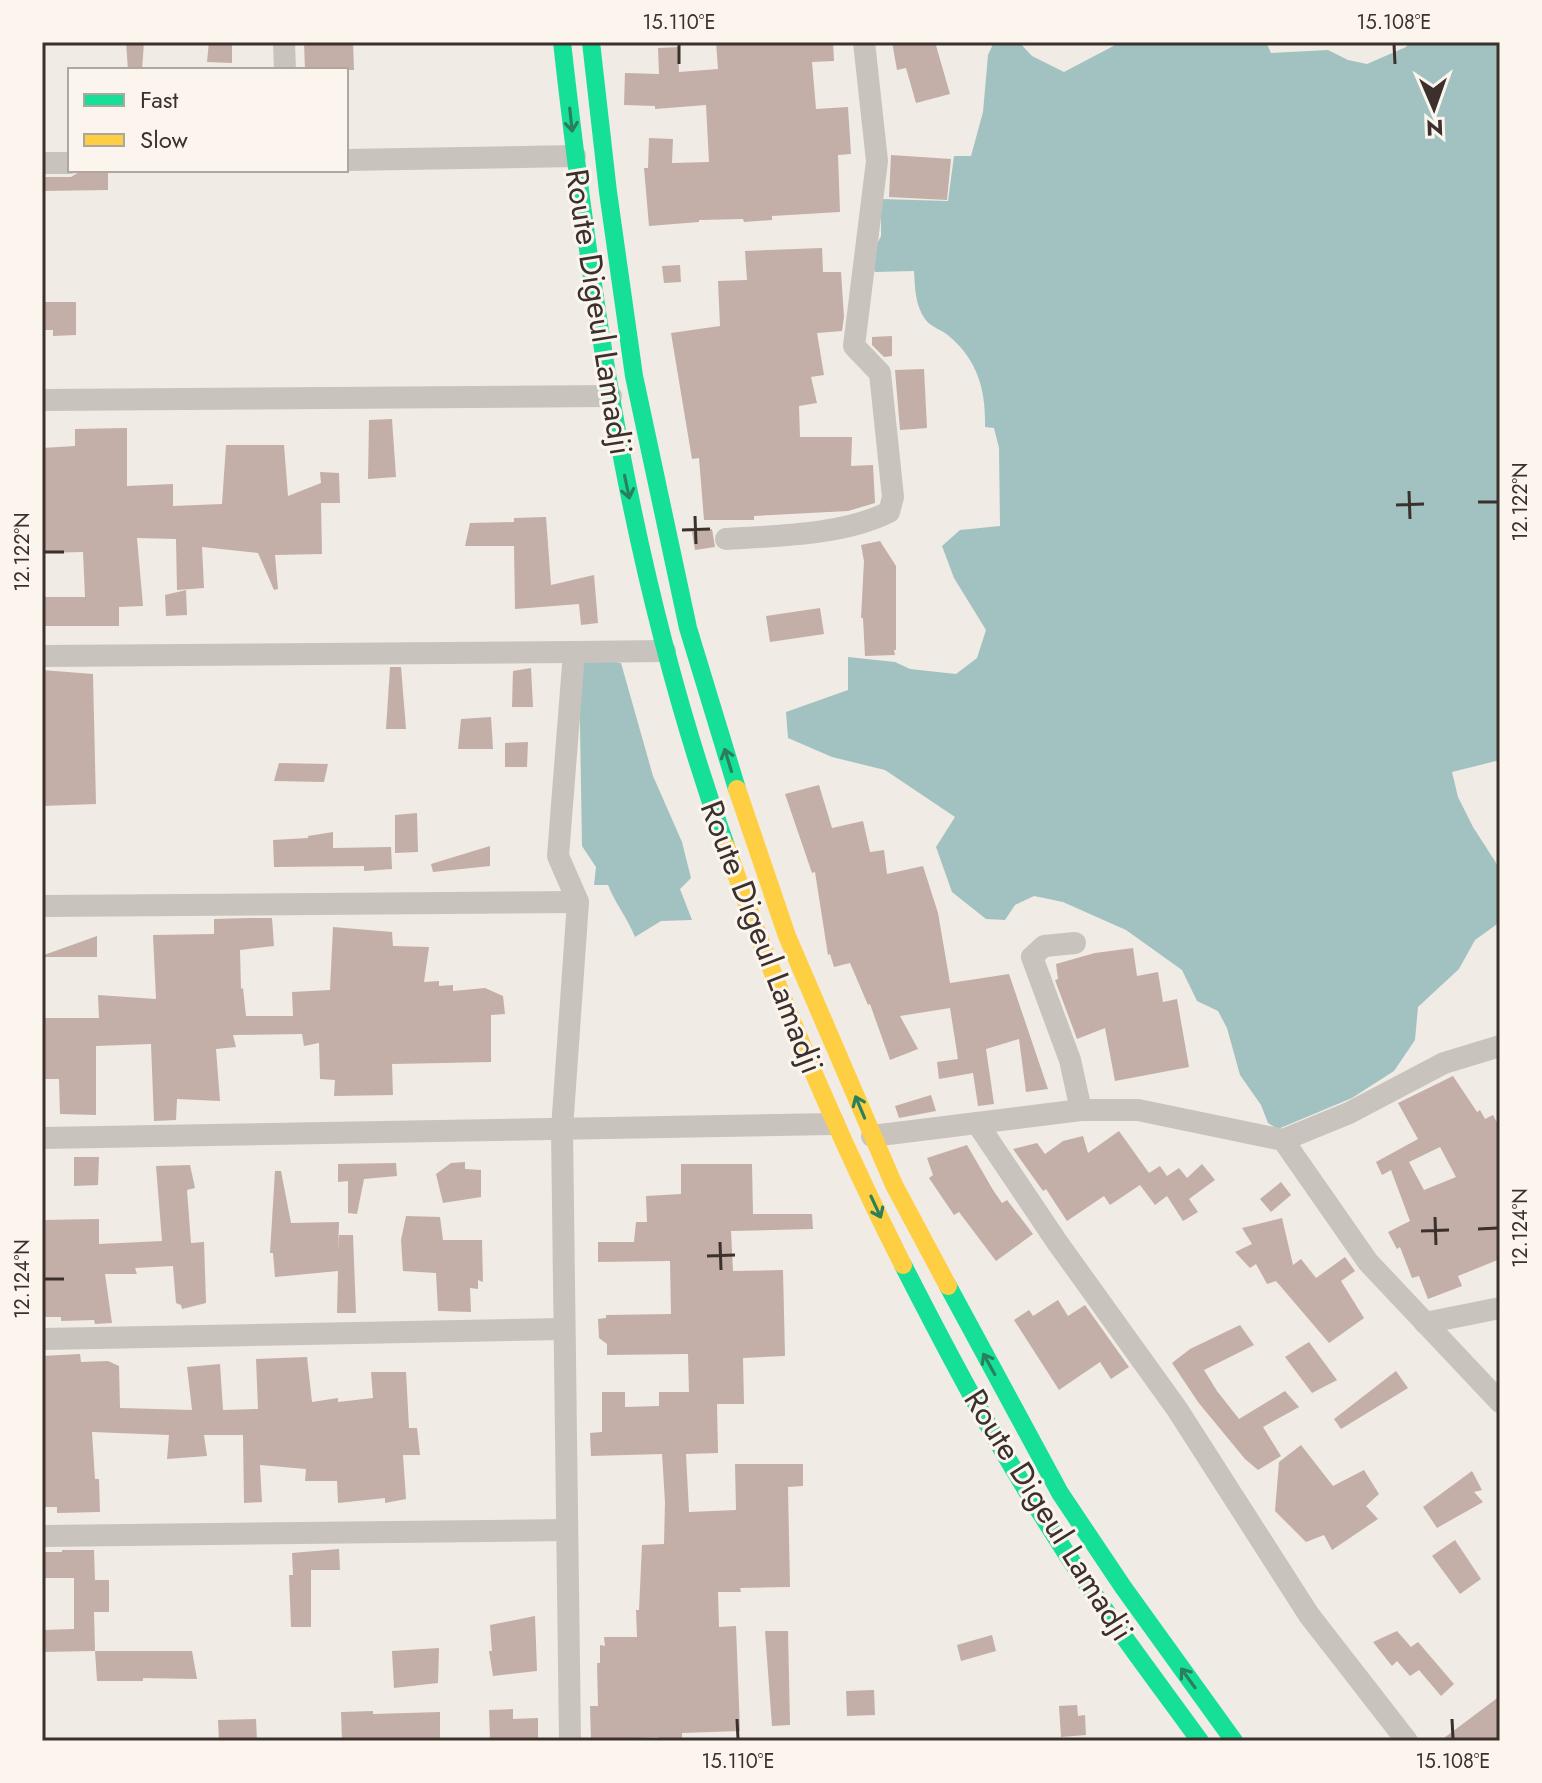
<svg xmlns="http://www.w3.org/2000/svg" width="1542" height="1783" font-family="Jost,sans-serif">
	<rect width="100%" height="100%" fill="#f0ebe5"/>
	<g fill="#a1c2c1">
		<path d="M994,42H1019L1032,56L1064,72L1121,42H1266L1271,53L1328,50L1348,60L1367,64L1406,47L1409,42H1500V760L1452,772L1458,797L1473,827L1500,869V922L1475,940L1459,969L1418,1007L1415,1040L1394,1071L1352,1098L1278,1129L1268,1123L1261,1105L1240,1075L1227,1028L1218,1011L1197,1001L1182,970L1126,930L1063,902L1034,896L1015,905L1005,920L986,919L952,892L936,847L955,817L885,770L832,757L788,738L786,712L848,690V657L895,662L910,669L956,674L977,658L986,630L954,578L942,546L960,530L1000,526L999,448L994,428L985,427C986,391 978,361 950,337C943,330 930,327 925,319C915,305 915,287 914,271L875,272L871,256L881,236V199L948,201L954,156H971L983,112L988,55Z"/>
		<path d="M597,659L621,663L653,776L682,842L691,878L680,889L692,920L661,921L635,937C627,917 616,905 608,885H594L596,867L582,846L579,663Z"/>
	</g>
	<g fill="#c3afa7" fill-rule="evenodd">
		<polygon points="126,42 144,42 142,70 128,70"/>
		<polygon points="209,42 232,42 232,63 207,62"/>
		<polygon points="304,42 353,42 354,70 305,70"/>
		<polygon points="716,42 833,42 834,61 812,62 816,109 848,107 851,154 838,155 840,212 772,216 772,220 744,222 743,219 699,220 699,222 649,226 644,168 648,168 649,138 673,139 672,163 709,162 706,105 655,109 655,106 624,105 625,73 659,74 658,48 678,47 679,72 718,69"/>
		<polygon points="892,42 935,42 950,94 916,103 906,68 897,70"/>
		<polygon points="891,155 951,159 947,200 889,197"/>
		<polygon points="82,170 108,170 108,190 42,191 42,177 71,177"/>
		<polygon points="822,248 823,272 841,272 844,317 842,331 817,333 824,375 811,377 817,403 799,406 800,437 852,437 851,466 873,465 875,503 848,511 754,516 754,520 704,520 699,458 692,459 671,333 720,326 718,281 747,280 745,251"/>
		<polygon points="680,265 681,282 664,283 662,266"/>
		<polygon points="42,302 76,302 76,335 53,336 53,330 42,330"/>
		<polygon points="892,336 892,356 884,357 872,345 872,337"/>
		<polygon points="924,369 927,428 900,430 895,370"/>
		<polygon points="392,419 396,477 368,479 369,420"/>
		<polygon points="127,428 127,486 173,484 173,506 222,504 226,445 284,445 288,496 321,483 320,472 339,473 340,503 321,503 322,554 275,555 278,589 274,590 258,553 202,547 204,588 177,590 176,539 137,538 143,606 119,607 119,626 43,626 43,597 85,597 83,552 42,553 42,448 75,446 75,429"/>
		<polygon points="546,517 551,585 594,575 598,623 581,625 579,604 515,609 514,546 465,546 470,523 514,522 514,518"/>
		<polygon points="712,529 715,547 695,550 692,532"/>
		<polygon points="880,541 896,566 896,650 894,650 895,655 865,656 863,618 861,618 864,561 861,545"/>
		<polygon points="186,590 187,615 166,616 165,595"/>
		<polygon points="820,608 824,634 770,642 766,616"/>
		<polygon points="390,667 401,667 406,729 386,729"/>
		<polygon points="531,668 533,707 512,707 513,671"/>
		<polygon points="42,670 93,674 96,804 42,806"/>
		<polygon points="491,717 493,749 458,749 461,719"/>
		<polygon points="528,742 527,767 505,767 505,743"/>
		<polygon points="279,763 328,764 324,782 274,781"/>
		<polygon points="819,785 832,828 863,821 870,852 884,850 887,874 923,866 938,913 950,983 1009,974 1048,1089 1026,1092 1019,1039 986,1049 994,1104 978,1106 973,1073 939,1079 937,1062 958,1059 950,1008 900,1016 918,1049 890,1060 870,1004 868,1005 850,963 834,967 830,954 828,955 815,872 812,873 785,794"/>
		<polygon points="417,813 418,852 395,853 395,815"/>
		<polygon points="333,832 333,848 391,847 392,869 364,871 364,866 274,867 273,840 308,838 308,836"/>
		<polygon points="490,846 490,866 433,872 431,864"/>
		<polygon points="249,918 272,918 274,946 240,950 241,989 243,988 246,1016 293,1016 292,992 330,990 333,927 392,932 393,946 429,947 424,982 439,981 439,986 453,985 453,991 485,988 503,996 505,1014 491,1015 491,1062 392,1064 393,1095 334,1096 335,1080 320,1079 319,1043 304,1046 302,1034 233,1035 236,1047 216,1049 220,1101 177,1099 176,1120 154,1121 151,1044 96,1046 96,1115 60,1114 59,1079 42,1079 42,1018 99,1018 98,995 156,999 153,935 214,934 214,919"/>
		<polygon points="97,936 97,957 45,957 44,955"/>
		<polygon points="1133,948 1137,976 1158,972 1163,1002 1177,999 1189,1067 1115,1081 1105,1028 1077,1039 1055,980 1058,979 1056,964 1095,953"/>
		<path d="M1453,1076L1477,1112L1480,1110L1485,1119L1493,1115L1500,1128V1259L1458,1276L1462,1286L1428,1299L1419,1276L1412,1278L1400,1247L1397,1249L1388,1232L1410,1221L1391,1170L1382,1175L1376,1162L1418,1139L1398,1103ZM1440,1147L1456,1177L1424,1190L1409,1162Z"/>
		<polygon points="931,1095 936,1111 899,1118 895,1106"/>
		<polygon points="1119,1131 1149,1173 1160,1166 1167,1176 1179,1168 1187,1178 1202,1164 1215,1180 1189,1199 1198,1212 1183,1221 1167,1196 1155,1205 1140,1185 1110,1205 1104,1196 1067,1221 1046,1189 1043,1191 1013,1149 1037,1143 1045,1154 1063,1141 1083,1136 1088,1153"/>
		<polygon points="967,1145 993,1190 1002,1203 1007,1200 1033,1234 996,1261 959,1212 954,1215 929,1178 933,1175 927,1158"/>
		<polygon points="74,1157 99,1157 98,1185 74,1186"/>
		<polygon points="465,1162 465,1169 481,1170 481,1197 443,1203 436,1174 451,1163"/>
		<polygon points="396,1163 397,1176 364,1179 357,1214 348,1213 348,1181 338,1182 338,1164"/>
		<polygon points="681,1164 752,1164 753,1214 812,1214 813,1229 731,1231 733,1271 783,1270 785,1356 743,1358 744,1404 717,1404 718,1453 686,1454 689,1512 736,1510 735,1464 803,1464 803,1486 788,1487 790,1587 740,1588 741,1592 718,1592 719,1627 736,1626 740,1731 682,1733 682,1741 658,1741 658,1737 591,1740 590,1706 598,1706 597,1663 600,1663 600,1645 605,1646 604,1637 637,1637 636,1610 639,1610 642,1545 664,1544 665,1502 662,1454 591,1456 590,1433 602,1432 602,1392 625,1392 625,1407 659,1406 659,1392 689,1392 688,1354 607,1355 607,1344 599,1338 598,1319 606,1318 606,1315 671,1314 670,1261 598,1262 598,1242 634,1242 636,1222 647,1222 646,1196 681,1194"/>
		<polygon points="190,1165 195,1188 187,1190 191,1243 204,1242 206,1303 182,1309 181,1305 176,1303 173,1266 135,1268 137,1274 105,1274 112,1323 95,1324 94,1320 61,1321 61,1317 42,1317 42,1220 99,1219 99,1244 162,1241 156,1166"/>
		<polygon points="275,1171 281,1171 291,1223 339,1222 338,1253 339,1235 353,1235 356,1313 337,1313 338,1271 275,1277 273,1253 270,1253"/>
		<polygon points="1281,1182 1291,1195 1271,1212 1260,1199"/>
		<polygon points="406,1216 440,1217 443,1240 482,1240 483,1282 478,1280 478,1289 470,1288 471,1312 438,1311 436,1273 403,1271 401,1240"/>
		<polygon points="1282,1218 1293,1265 1301,1259 1316,1278 1345,1257 1355,1271 1341,1281 1364,1318 1329,1343 1276,1281 1267,1284 1256,1264 1250,1268 1235,1252 1252,1244 1242,1228"/>
		<polygon points="1058,1300 1068,1316 1085,1305 1129,1367 1111,1379 1100,1362 1059,1390 1014,1320 1029,1310 1033,1316"/>
		<polygon points="1240,1325 1254,1345 1204,1370 1217,1391 1239,1419 1285,1391 1299,1407 1263,1427 1281,1456 1258,1470 1245,1459 1198,1402 1172,1363 1190,1349"/>
		<polygon points="1309,1342 1337,1380 1312,1393 1285,1357"/>
		<polygon points="80,1354 81,1362 108,1361 119,1366 120,1408 192,1410 187,1367 220,1364 223,1410 258,1409 256,1359 307,1357 312,1402 338,1398 338,1402 373,1398 371,1372 406,1372 409,1428 417,1428 420,1455 403,1455 406,1499 385,1503 385,1498 338,1503 337,1481 305,1481 306,1469 260,1465 262,1502 244,1503 243,1435 204,1435 207,1456 167,1459 169,1435 92,1432 95,1479 99,1479 100,1512 57,1513 57,1507 42,1507 42,1356"/>
		<polygon points="1396,1371 1408,1388 1341,1429 1334,1419"/>
		<polygon points="1301,1445 1333,1486 1364,1470 1379,1494 1366,1506 1378,1519 1332,1550 1324,1535 1306,1542 1275,1511 1279,1462"/>
		<polygon points="1472,1471 1482,1490 1474,1492 1483,1502 1437,1528 1423,1507"/>
		<polygon points="1455,1540 1481,1579 1460,1594 1432,1556"/>
		<polygon points="339,1549 340,1570 311,1570 311,1627 291,1627 289,1575 293,1575 292,1553"/>
		<polygon points="62,1550 94,1550 95,1580 109,1580 109,1612 94,1612 95,1651 42,1652 42,1630 74,1629 74,1578 42,1578 42,1552 62,1552"/>
		<polygon points="535,1616 537,1671 493,1676 489,1651 492,1651 490,1625"/>
		<polygon points="765,1631 788,1631 790,1725 772,1726"/>
		<polygon points="1397,1631 1411,1647 1418,1642 1454,1684 1441,1696 1419,1670 1410,1676 1397,1661 1392,1666 1373,1642"/>
		<polygon points="992,1635 996,1651 961,1661 957,1645"/>
		<polygon points="439,1648 438,1683 394,1688 392,1651"/>
		<polygon points="95,1651 192,1651 197,1679 143,1678 143,1681 97,1681"/>
		<polygon points="874,1690 875,1715 847,1716 846,1691"/>
		<polygon points="1500,1696 1500,1741 1440,1741"/>
		<polygon points="1077,1705 1078,1716 1085,1715 1086,1735 1061,1737 1059,1706"/>
		<polygon points="513,1709 513,1719 538,1718 538,1741 490,1741 489,1710"/>
		<polygon points="373,1711 373,1714 440,1712 440,1741 342,1741 341,1712"/>
		<polygon points="256,1719 257,1741 219,1741 218,1720"/>
	</g>
	<g fill="none" stroke-linecap="round" stroke-linejoin="round">
		<g stroke="#c9c3be" stroke-width="22">
			<polyline points="284,42 285,70"/>
			<polyline points="346,160 575,156"/>
			<polyline points="42,163 70,163"/>
			<polyline points="42,400 611,396"/>
			<path d="M726,539C776,536 844,535 889,512L893,497L880,373L854,346L877,161L864,42"/>
			<polyline points="42,656 574,652"/>
			<polyline points="42,906 578,902"/>
			<polyline points="1075,943 1044,946 1032,957 1070,1060 1081,1110"/>
			<polyline points="977,1123 1057,1242 1177,1409 1309,1615 1407,1741"/>
			<polyline points="872,1136 1081,1110 1138,1110 1283,1140 1349,1113 1444,1063 1500,1046"/>
			<polyline points="42,1138 834,1124"/>
			<polyline points="1283,1140 1368,1262 1500,1402"/>
			<polyline points="1425,1323 1500,1308"/>
			<polyline points="42,1339 564,1329"/>
			<polyline points="42,1536 567,1530"/>
			<polyline points="570,1741 562,1129 578,902 558,856 574,652 665,651"/>
		</g>
		<g stroke="#16e098" stroke-width="18">
			<path d="M562,42C593,318 632,583 726,846"/>
			<polyline points="591,42 608,192 634,376 688,628 737,789"/>
			<path d="M903,1265C949,1355 997,1446 1052,1531C1098,1604 1150,1672 1200,1741"/>
			<polyline points="948,1286 1060,1493 1123,1587 1234,1741"/>
		</g>
		<g stroke="#ffcf43" stroke-width="18">
			<polyline points="737,789 787,936 894,1185 948,1286"/>
			<path d="M726,846C776,989 834,1129 903,1265"/>
		</g>
	</g>
	<defs><path id="oneway-shaft" d="M-6 0H5M1.5-3L5.5 0L1.5 3" fill="none" stroke-width="1.6" stroke-linecap="round" stroke-linejoin="round" transform="scale(2)"/></defs>
	<g stroke="#2a7f5c">
		<use href="#oneway-shaft" transform="translate(571 120) rotate(84)"/>
		<use href="#oneway-shaft" transform="translate(627 487) rotate(78)"/>
		<use href="#oneway-shaft" transform="translate(728 760) rotate(-107)"/>
		<use href="#oneway-shaft" transform="translate(860 1107) rotate(-113)"/>
		<use href="#oneway-shaft" transform="translate(876 1207) rotate(65)"/>
		<use href="#oneway-shaft" transform="translate(989 1364) rotate(-119)"/>
		<use href="#oneway-shaft" transform="translate(1188 1678) rotate(-126)"/>
	</g>
	<path fill="none" stroke="#3b302b" stroke-width="3" d="M679,44V64M1394,44L1395,64M1409,491L1410,519M1478,502H1498M1396,505L1424,504M695,516L696,544M682,530L710,529M44,552H64M1435,1217L1436,1245M1478,1229L1498,1228M1421,1231L1449,1230M720,1242L721,1270M707,1256L735,1255M44,1279H64M737,1719L738,1739M1452,1719L1453,1739"/>
	<g text-anchor="middle" stroke-width="6" stroke-linejoin="round" paint-order="stroke">
		<g font-size="32" fill="#3b302b" stroke="#fbf5ee">
			<text transform="translate(599 312) rotate(81)" y="11">Route Digeul Lamadji</text>
			<text transform="translate(762 937) rotate(69)" y="11">Route Digeul Lamadji</text>
			<text transform="translate(1049 1515) rotate(58)" y="11">Route Digeul Lamadji</text>
		</g>
	</g>
	<rect width="1542" height="1783" fill="none" stroke="#fbf5ee" stroke-width="88"/>
	<rect x="68" y="68" width="280" height="104" fill="#fbf5ee" stroke="#aea6a0" stroke-width="2"/>
	<rect x="84" y="94" width="40" height="12" fill="#16e098" stroke="#aea6a0" stroke-width="2"/>
	<text x="140" y="108" font-size="24" fill="#3b302b">Fast</text>
	<rect x="84" y="134" width="40" height="12" fill="#ffcf43" stroke="#aea6a0" stroke-width="2"/>
	<text x="140" y="148" font-size="24" fill="#3b302b">Slow</text>
	<g transform="translate(1434 108) rotate(178)" stroke="#fbf5ee" stroke-width="6" paint-order="stroke">
	<path d="M0-6L14 30L0 20L-14 30Z" fill="#3b302b"/>
	<text y="-12" font-size="22" font-weight="bold" text-anchor="middle" fill="#3b302b">N</text>
	</g>
	<rect x="44" y="44" width="1454" height="1695" fill="none" stroke="#3b302b" stroke-width="3"/>
	<g font-size="20" text-anchor="middle" fill="#3b302b">
		<text x="679" y="29">15.110°E</text>
		<text x="1394" y="29">15.108°E</text>
		<text transform="translate(1520 502) rotate(-90)" y="7">12.122°N</text>
		<text transform="translate(22 552) rotate(-90)" y="7">12.122°N</text>
		<text transform="translate(1520 1228) rotate(-90)" y="7">12.124°N</text>
		<text transform="translate(22 1279) rotate(-90)" y="7">12.124°N</text>
		<text x="738" y="1768">15.110°E</text>
		<text x="1453" y="1768">15.108°E</text>
	</g>
</svg>
